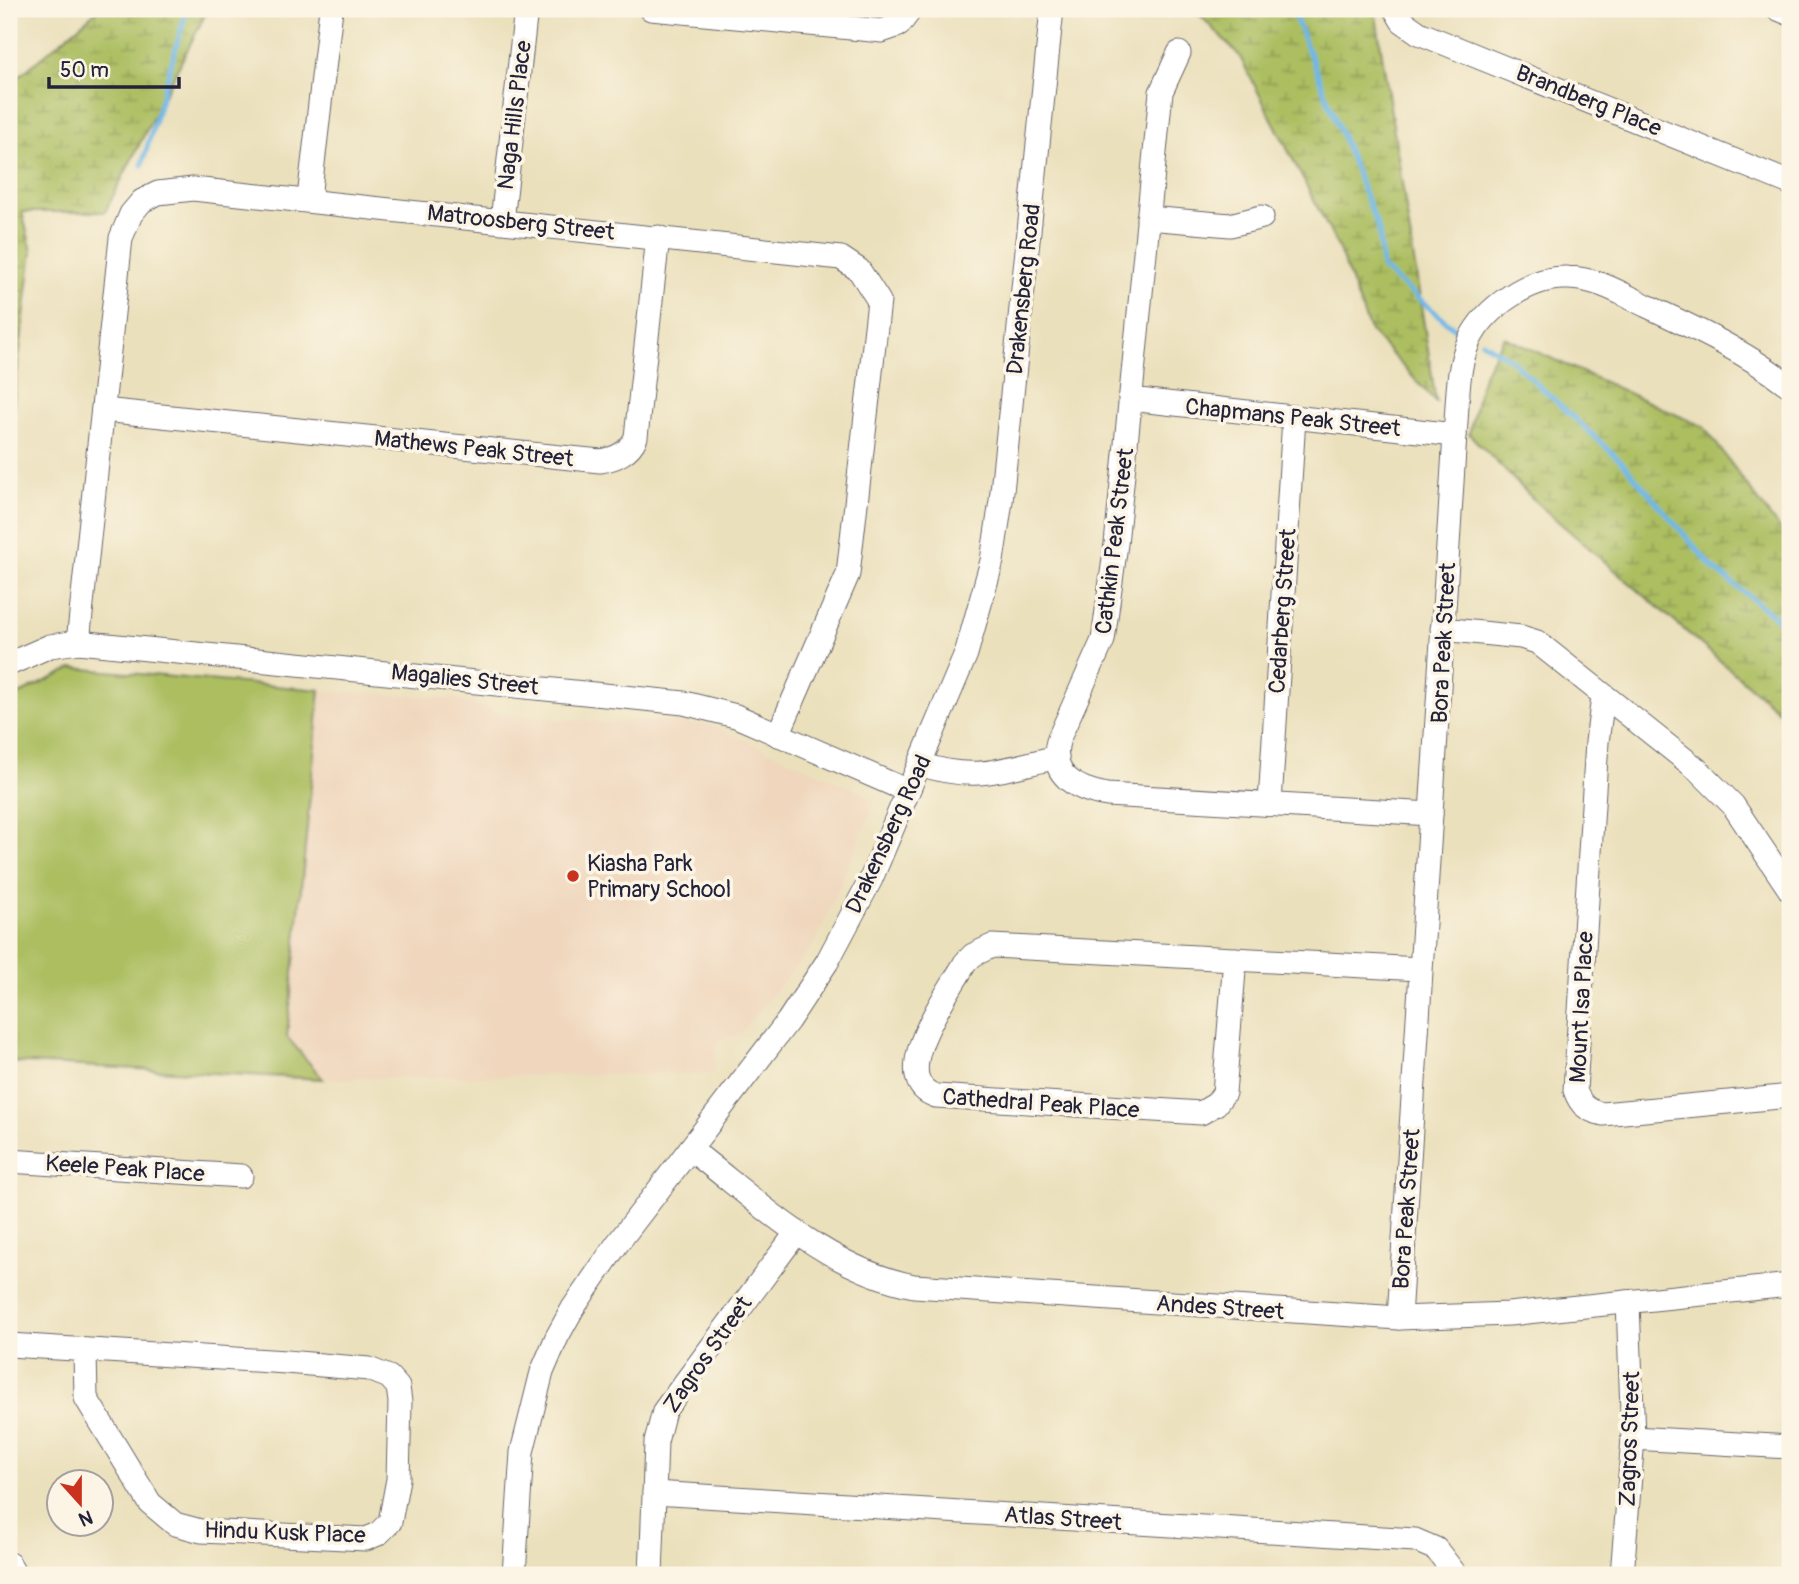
<svg xmlns="http://www.w3.org/2000/svg" width="1799" height="1584" font-family="Pangolin,sans-serif">
	<defs>
		<pattern id="wetland-marsh" width="20" height="14" patternUnits="userSpaceOnUse" patternTransform="scale(1.75)"><rect width="20" height="14" fill="#acbe61"/><path d="M1 5h8M5 5V1M11 12h8M15 12V8" fill="none" stroke="#8c9a51"/></pattern>
	</defs>
	<rect width="100%" height="100%" fill="#fcf5e5"/>
	<filter id="ink" filterUnits="userSpaceOnUse"><feTurbulence type="fractalNoise" baseFrequency=".0143" numOctaves="2"/><feDisplacementMap in="SourceGraphic" scale="14" xChannelSelector="R" yChannelSelector="G"/><feConvolveMatrix kernelMatrix="1 2 1 2 8 2 1 2 1" color-interpolation-filters="sRGB"/></filter>
	<filter id="wash" filterUnits="userSpaceOnUse"><feTurbulence type="fractalNoise" baseFrequency=".00686" numOctaves="4" result="noise"/><feDisplacementMap in="SourceGraphic" scale="28" xChannelSelector="R" yChannelSelector="G"/><feGaussianBlur stdDeviation="1.57" result="paint"/><feColorMatrix in="noise" values="0 0 0 0 0 0 0 0 0 0 0 0 0 0 0 0 0 1.4 0 .05"/><feComposite in="paint" operator="in"/></filter>
	<g filter="url(#wash)">
		<rect width="100%" height="100%" fill="#ebe0bc"/>
		<polygon fill="#efd6bc" points="320,690 458,699 508,716 618,723 662,721 711,725 866,794 872,810 816,942 739,1035 717,1041 714,1073 323,1079 287,1037"/>
		<g fill="url(#wetland-marsh)" stroke="#67704e" stroke-width="2">
			<polygon points="99,9 208,9 105,212 22,212 32,251 9,440 9,85"/>
			<polygon points="1194,9 1375,9 1436,402 1370,331 1338,247 1239,55"/>
			<polygon points="1504,337 1704,427 1790,543 1790,721 1538,504 1469,434 1483,375"/>
		</g>
		<polygon fill="#acbe61" stroke="#67704e" stroke-width="2" points="73,668 320,690 287,1037 323,1079 9,1062 9,699"/>
		<g fill="none" stroke-linecap="round" stroke-linejoin="round">
			<g stroke="#6fb8e7" stroke-width="5">
				<polyline points="1292,9 1379,230 1382,268 1455,329"/>
				<polyline points="142,165 187,9"/>
				<polyline points="1482,342 1510,359 1622,462 1713,568 1778,619 1790,648"/>
			</g>
		</g>
	</g>
	<g filter="url(#ink)">
		<g fill="none" stroke-linecap="round" stroke-linejoin="round">
			<g stroke="#686468" stroke-width="25">
				<g id="minor">
					<polyline points="651,9 882,31 899,25 911,9"/>
					<polyline points="1395,9 1402,21 1419,33 1790,183"/>
					<polyline points="1778,9 1790,14"/>
					<path d="M1179,53L1161,92L1116,544L1103,640L1059,738C1047,775 1077,790 1107,795L1431,814"/>
					<polyline points="309,198 331,9"/>
					<polyline points="1148,218 1230,225 1262,217"/>
					<polyline points="502,221 526,9"/>
					<polyline points="1130,399 1455,435"/>
					<path d="M103,410L600,461C615,459 630,452 636,437L658,237"/>
					<polyline points="1442,629 1521,637 1537,642 1698,770 1733,805 1790,890"/>
					<polyline points="78,642 121,238 131,214 142,201 158,193 193,189 841,258 859,270 879,301 848,574 778,735"/>
					<polyline points="9,664 50,646 78,642 684,703 736,716 908,791"/>
					<path d="M1603,697L1597,742L1575,1090C1580,1105 1588,1111 1603,1114L1790,1096"/>
					<path d="M920,764C976,783 1003,769 1057,757"/>
					<polyline points="1270,803 1294,418"/>
					<path d="M1235,959L1224,1093L1216,1104L1201,1113L936,1096C884,1079 950,991 965,963L973,955L992,946L1420,969"/>
					<path d="M690,1149C759,1202 826,1269 914,1286L1399,1318L1509,1314L1790,1285"/>
					<polyline points="9,1161 241,1176"/>
					<path d="M1399,1318L1455,435C1458,405 1456,369 1469,341C1485,307 1531,276 1568,278C1596,278 1622,294 1647,306C1699,330 1744,351 1790,386"/>
					<polyline points="9,1345 286,1362 369,1369 389,1377 398,1387 400,1402 398,1479 390,1522 378,1534 366,1539 201,1531 175,1524 150,1503 86,1398 85,1352"/>
					<polyline points="1633,1438 1790,1447"/>
					<polyline points="654,1493 1415,1540 1436,1549 1456,1575"/>
					<polyline points="9,1564 15,1575"/>
					<polyline points="514,1575 522,1452 542,1372 557,1337 573,1308 617,1244 788,1021 827,962 871,879 966,654 992,561 1001,501 1052,9"/>
					<polyline points="651,1575 656,1442 664,1411 797,1232"/>
					<polyline points="1622,1575 1633,1438 1628,1302"/>
				</g>
			</g>
			<use href="#minor" stroke="#fff" stroke-width="23"/>
		</g>
	</g>
	<circle fill="#c8321e" stroke="#fcf5e5" stroke-width="2.5" cx="573" cy="876" r="7"/>
	<g text-anchor="middle" stroke-width="7" stroke-linejoin="round" paint-order="stroke">
		<g font-size="23" fill="#22223b" stroke="#fcf5e5">
			<text transform="translate(1589 100) rotate(22)" y="8">Brandberg Place</text>
			<text transform="translate(514 115) rotate(-83)" y="8">Naga Hills Place</text>
			<text transform="translate(521 222) rotate(6)" y="8">Matroosberg Street</text>
			<text transform="translate(1023 289) rotate(-84)" y="8">Drakensberg Road</text>
			<text transform="translate(1293 417) rotate(6)" y="8">Chapmans Peak Street</text>
			<text transform="translate(474 448) rotate(6)" y="8">Mathews Peak Street</text>
			<text transform="translate(1114 541) rotate(-83)" y="8">Cathkin Peak Street</text>
			<text transform="translate(1282 611) rotate(-86)" y="8">Cedarberg Street</text>
			<text transform="translate(1443 643) rotate(-87)" y="8">Bora Peak Street</text>
			<text transform="translate(465 679) rotate(6)" y="8">Magalies Street</text>
			<text transform="translate(888 834) rotate(-65)" y="8">Drakensberg Road</text>
			<text transform="translate(1581 1007) rotate(-87)" y="8">Mount Isa Place</text>
			<text transform="translate(1041 1103) rotate(4)" y="8">Cathedral Peak Place</text>
			<text transform="translate(125 1168) rotate(4)" y="8">Keele Peak Place</text>
			<text transform="translate(1406 1209) rotate(-86)" y="8">Bora Peak Street</text>
			<text transform="translate(1220 1307) rotate(4)" y="8">Andes Street</text>
			<text transform="translate(707 1354) rotate(-55)" y="8">Zagros Street</text>
			<text transform="translate(1629 1439) rotate(-88)" y="8">Zagros Street</text>
			<text transform="translate(1063 1518) rotate(4)" y="8">Atlas Street</text>
			<text transform="translate(285 1532) rotate(2)" y="8">Hindu Kusk Place</text>
		</g>
		<g font-size="23" fill="#22223b" stroke="#fcf5e5" text-anchor="start">
			<text x="587" y="871">Kiasha Park<tspan x="587" dy="26">Primary School</tspan></text>
		</g>
	</g>
	<rect width="1799" height="1584" fill="none" stroke="#fcf5e5" stroke-width="35"/>
	<g transform="translate(80 1503) rotate(159)"><circle r="33" fill="#fcf5e5" stroke="#a5a1a1" stroke-width="2"/>
	<path d="M0-5L12 26L0 18L-12 26Z" fill="#c8321e"/>
	<text y="-10" font-size="19" font-weight="bold" text-anchor="middle" fill="#22223b">N</text>
	</g>
	<path d="M49 77v10h130v-10" fill="none" stroke="#22223b" stroke-width="3.5"/>
	<text x="60" y="77" font-size="21" fill="#22223b" stroke="#fcf5e5" stroke-width="5" paint-order="stroke">50 m</text>
</svg>
